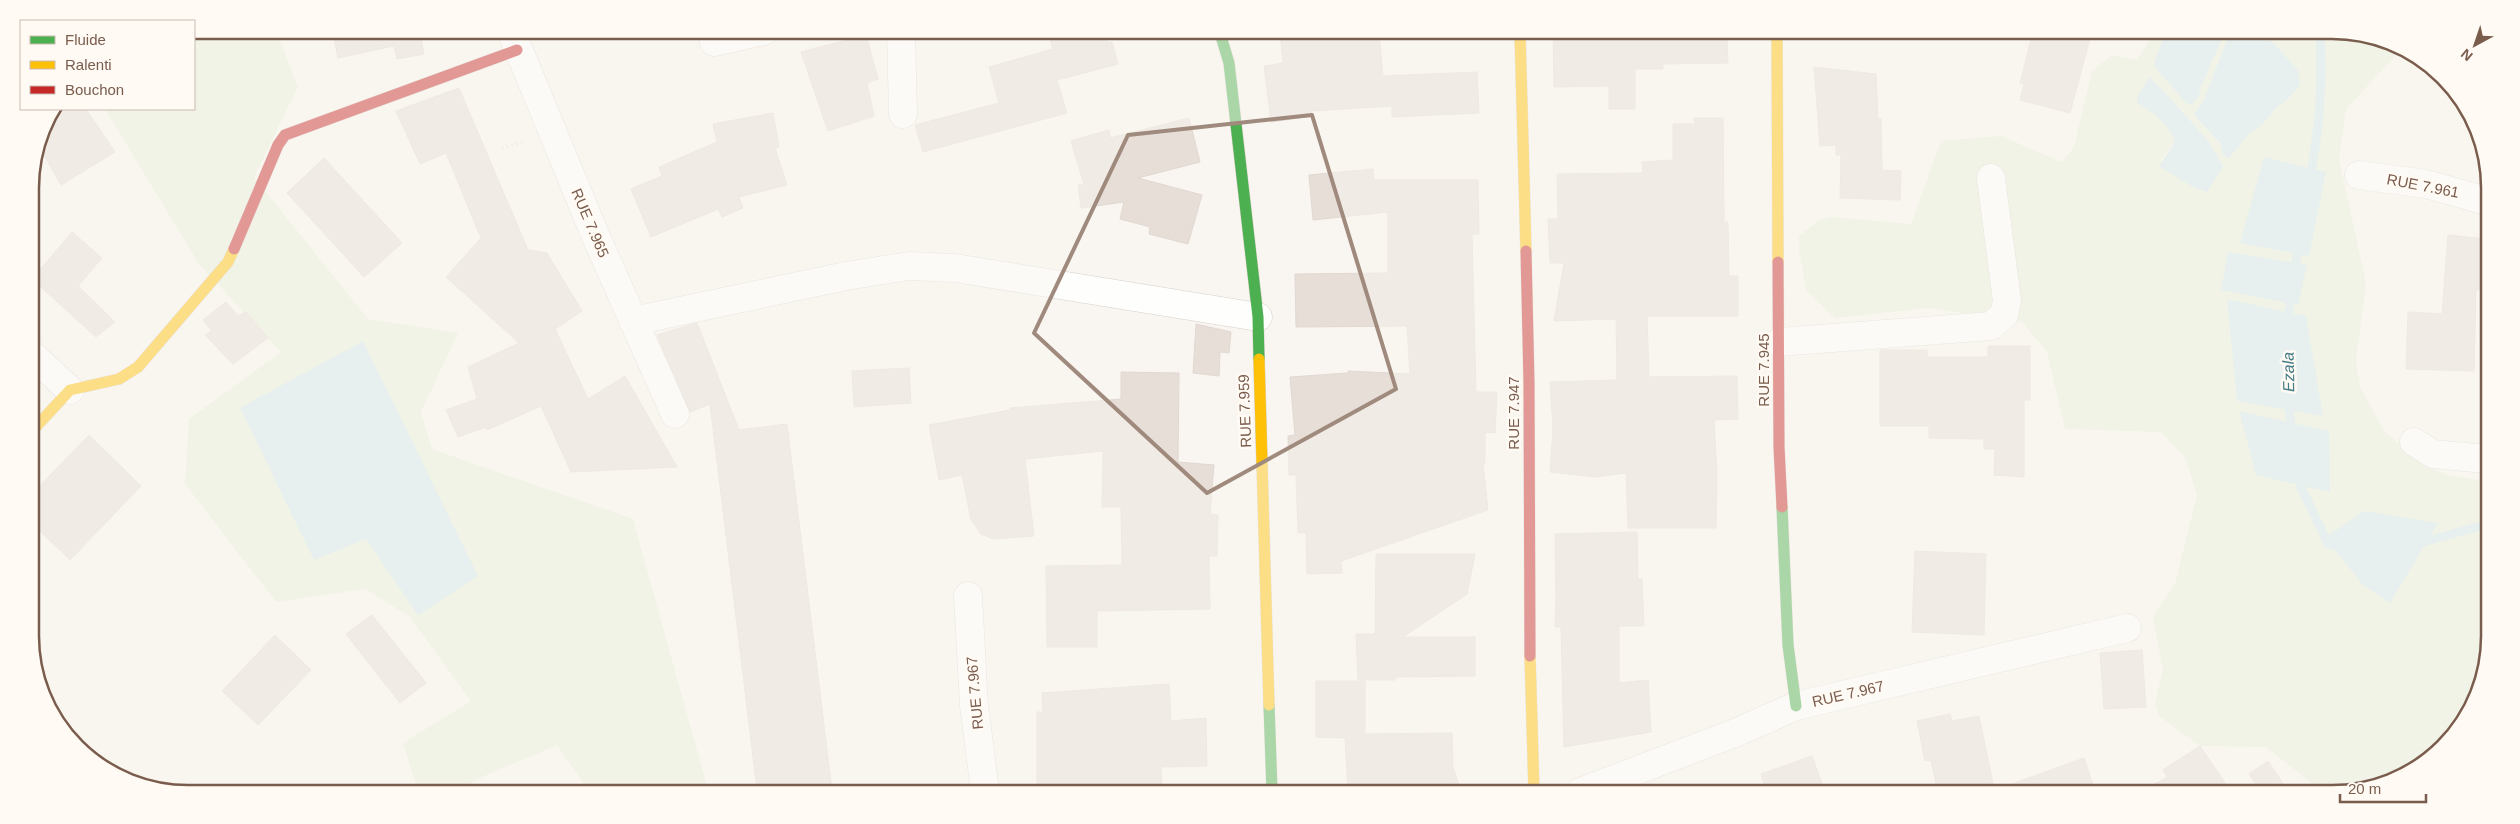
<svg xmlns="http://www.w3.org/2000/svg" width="2520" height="824" font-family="Helvetica,sans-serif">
	<rect width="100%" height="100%" fill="#f9f5f0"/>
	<g fill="#e7f0db" fill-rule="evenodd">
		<polygon points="194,30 276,30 298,87 254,177 368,319 458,333 421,412 432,449 633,519 708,790 588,790 557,745 477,779 461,789 422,789 417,787 403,743 471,701 409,616 365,589 276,602 185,484 189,419 281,352 199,264 105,109 194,109"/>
		<path d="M2153,35H2164L2154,63L2155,67L2186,103L2191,105L2199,96L2200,88L2224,35H2229L2204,99L2194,115L2220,144L2223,155L2228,159L2249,134L2263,124L2274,110L2289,98L2298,70L2266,35H2373L2403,48L2346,109L2339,159L2366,283L2356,361L2360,386L2384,431L2424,464L2447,475L2485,481V677L2464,724L2428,761L2392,782L2342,794H2325L2266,747L2200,746L2159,716L2155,703L2163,671L2153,616L2175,584L2197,495L2185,457L2161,432L2065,429L2047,352L2022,322L1929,308L1835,318L1806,290L1799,250V236L1819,220L1832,217L1911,224L1941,141L2001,136L2062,162L2074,147L2092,71L2112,55L2137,60ZM2156,84L2163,90L2210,143L2223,167L2207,191L2161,160L2175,142L2173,133L2165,123Z"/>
	</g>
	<g fill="#d0e8ea">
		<polygon points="2164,35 2224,35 2200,88 2199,96 2191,105 2186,103 2155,67 2154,63"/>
		<polygon points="2229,35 2266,35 2298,70 2300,84 2289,98 2274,110 2263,124 2249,134 2228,159 2223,155 2220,143 2194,115 2204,99"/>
		<path d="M2149,77L2163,90L2210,143L2223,167L2207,192L2193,187L2159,166L2175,142C2170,123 2153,114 2137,102V98Z"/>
		<polygon points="2264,157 2326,172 2309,256 2240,243"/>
		<polygon points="2228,252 2307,265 2298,305 2221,290"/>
		<polygon points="2227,299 2306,316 2323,416 2237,401"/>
		<polygon points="363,341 478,576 418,615 366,539 314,560 240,408"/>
		<polygon points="2239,411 2329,431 2330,492 2256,475"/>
		<polygon points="2364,511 2438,523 2390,603 2363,585 2325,538"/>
	</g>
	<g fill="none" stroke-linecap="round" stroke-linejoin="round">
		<g stroke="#d0e8ea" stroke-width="9">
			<path d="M2310,179C2319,129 2323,86 2320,35"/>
			<polyline points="2294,275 2299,243"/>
			<polyline points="2287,324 2291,293"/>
			<polyline points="2288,400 2292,434"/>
			<polyline points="2299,474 2301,487 2328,544 2341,546"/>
			<polyline points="2416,544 2485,525"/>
		</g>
	</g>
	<g fill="#e6ded7" stroke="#e2d8d2">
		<polygon points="332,30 420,31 424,54 397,59 394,46 338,58"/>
		<polygon points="1048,32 1104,32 1108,43 1112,42 1118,64 1057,80 1067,113 923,152 915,125 999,103 989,67 1053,49"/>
		<polygon points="1280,33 1379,33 1383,76 1477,72 1479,113 1392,117 1392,106 1311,111 1312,116 1271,122 1264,66 1283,63"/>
		<polygon points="1553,33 1598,34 1598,37 1644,37 1644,34 1727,34 1728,63 1663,64 1663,69 1635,69 1635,109 1609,109 1609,86 1554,87"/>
		<polygon points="866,35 878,79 867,83 874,116 828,131 801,52"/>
		<polygon points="2032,35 2091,35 2070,113 2020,100 2024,84 2020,83"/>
		<polygon points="1814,67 1876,74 1878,120 1881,119 1882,170 1901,171 1900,200 1840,198 1841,155 1836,155 1836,145 1820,146"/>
		<polygon points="459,88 528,250 547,253 582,311 555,329 588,399 625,376 677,467 571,472 541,406 487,430 486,427 458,437 446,410 477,399 468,367 519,343 446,277 481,238 446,153 420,164 396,111"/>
		<polygon points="55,109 86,109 115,152 61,185 38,144 42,127"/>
		<polygon points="773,113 779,147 775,148 787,185 739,197 743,208 722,217 718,209 651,237 631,189 662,176 659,167 717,142 713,124"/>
		<polygon points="1189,118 1200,162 1138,178 1202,195 1188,244 1149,234 1150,227 1120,219 1124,202 1081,208 1078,185 1084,185 1071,141 1109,130 1110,138"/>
		<polygon points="1694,118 1723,118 1724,222 1728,222 1729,276 1738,276 1738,316 1647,316 1649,377 1737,376 1738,419 1714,420 1717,474 1716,528 1628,528 1626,473 1595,477 1550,472 1553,428 1550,382 1617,380 1616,319 1554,321 1564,263 1550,263 1548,219 1558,219 1557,174 1643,173 1642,162 1673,160 1673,124 1695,124"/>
		<polygon points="324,158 402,243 364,277 287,193"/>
		<polygon points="1373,169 1374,180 1478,180 1479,234 1472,234 1476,392 1497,392 1495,433 1485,432 1485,463 1483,464 1488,510 1341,561 1342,573 1307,574 1306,533 1298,533 1296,475 1289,475 1288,436 1295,435 1290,377 1348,373 1348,371 1410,374 1407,326 1296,327 1295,274 1388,273 1388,212 1313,220 1309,175"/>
		<polygon points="72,232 102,258 78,286 115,322 96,337 32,279"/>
		<polygon points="2448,235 2487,239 2486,290 2476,290 2474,371 2406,369 2408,312 2442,314"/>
		<polygon points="226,302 238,316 246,312 268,338 233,364 205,335 212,331 203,320"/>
		<polygon points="697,323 739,430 787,424 832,790 757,790 710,404 690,412 657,335"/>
		<polygon points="1196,324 1231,332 1229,353 1220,352 1219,376 1193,373"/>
		<polygon points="1988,346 2030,346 2030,400 2024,400 2024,477 1994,475 1995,449 1984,449 1984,439 1929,438 1929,426 1880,426 1880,350 1927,350 1927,357 1988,357"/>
		<polygon points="909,368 911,403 854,407 852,371"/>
		<polygon points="1121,372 1179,373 1178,462 1214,465 1210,514 1218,515 1217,556 1209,556 1210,609 1097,611 1097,647 1047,647 1046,566 1122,565 1121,507 1102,507 1103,451 1025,459 1034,536 993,539 981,534 971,520 962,475 939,480 929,425 1010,410 1010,408 1121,399"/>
		<polygon points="89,435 141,486 70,560 32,523 32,494"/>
		<polygon points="1637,532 1638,579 1642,579 1644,626 1619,626 1619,683 1648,680 1651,732 1564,747 1561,627 1555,627 1556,599 1555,534"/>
		<polygon points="1915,551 1986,554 1984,635 1912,632"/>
		<polygon points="1376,554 1475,554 1467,594 1403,637 1475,637 1475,676 1395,677 1395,680 1358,680 1356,634 1375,634"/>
		<polygon points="372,615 426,683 400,703 346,634"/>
		<polygon points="275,635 311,670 258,725 222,691"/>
		<polygon points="2142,650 2146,707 2104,709 2100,653"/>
		<polygon points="1316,681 1365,681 1365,734 1452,733 1453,767 1461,792 1348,791 1345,738 1316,737"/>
		<polygon points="1169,684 1171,721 1206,718 1207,766 1161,767 1162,791 1037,791 1037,712 1043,712 1042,693"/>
		<polygon points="1950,714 1952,721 1979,716 1995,793 1938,793 1931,760 1925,761 1917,721"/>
		<polygon points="2200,746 2232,793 2137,793 2168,777 2163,770"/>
		<polygon points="1812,756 1825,792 1767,792 1761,774"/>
		<polygon points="2084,758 2096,793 1996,793 1995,790"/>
		<polygon points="2268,761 2290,794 2262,793 2249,774"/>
	</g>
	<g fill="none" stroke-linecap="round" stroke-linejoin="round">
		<g stroke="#d7d1cb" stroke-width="29">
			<g id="street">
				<polyline points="511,31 596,237 675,414"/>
				<polyline points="901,32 903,114"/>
				<polyline points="714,42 764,31"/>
				<polyline points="2359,175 2426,184 2487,201"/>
				<polyline points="633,321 846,276 909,266 955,268 1258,317"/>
				<polyline points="1779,342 1991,326 2004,315 2007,301 1991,178"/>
				<polyline points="31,354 70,390"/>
				<polyline points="2414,442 2433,454 2486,459"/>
				<polyline points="968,596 974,706 985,790"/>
				<polyline points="1580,792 1735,733 1796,706 2127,628"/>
			</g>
		</g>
		<g stroke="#d9d2cb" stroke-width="12">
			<g id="fast">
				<polyline points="1220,33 1229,63 1258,317 1259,359"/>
				<polyline points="1782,507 1788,645 1796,706"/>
				<polyline points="1269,705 1272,791"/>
			</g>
		</g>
		<g stroke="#d9d2cb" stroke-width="12">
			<g id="slow">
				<polyline points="1520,33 1526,251"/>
				<polyline points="1777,34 1778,262"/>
				<polyline points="1259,359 1269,705"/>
				<polyline points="32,431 70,390 119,379 138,367 228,262 234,249"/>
				<polyline points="1530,656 1534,792"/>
			</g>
		</g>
		<g stroke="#d9d2cb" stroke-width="12">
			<g id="jam">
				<polyline points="234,249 278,145 285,135 517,50"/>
				<polyline points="1526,251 1529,383 1530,656"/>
				<polyline points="1778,262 1779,447 1782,507"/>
			</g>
		</g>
		<polyline stroke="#dcd5d0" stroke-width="3" stroke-dasharray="1 4" stroke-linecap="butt" points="502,148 525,141"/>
		<use href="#street" stroke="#fefefd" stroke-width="28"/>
		<use href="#fast" stroke="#4caf50" stroke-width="11"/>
		<use href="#slow" stroke="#ffc107" stroke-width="11"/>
		<use href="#jam" stroke="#c62828" stroke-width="11"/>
	</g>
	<path d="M0 0H2520V824H0ZM1312,115L1396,389L1207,493L1034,333L1128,135Z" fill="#f9f5f0" fill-opacity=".55" fill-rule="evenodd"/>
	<path fill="none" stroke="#9f8a7d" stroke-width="4" stroke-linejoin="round" d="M1312,115L1396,389L1207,493L1034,333L1128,135Z"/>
	<g text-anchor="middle" stroke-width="5" stroke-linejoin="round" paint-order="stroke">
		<g font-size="15" fill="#7a5c4d" stroke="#fffaf3">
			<text transform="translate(2423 186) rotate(11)" y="5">RUE 7.961</text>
			<text transform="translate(590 223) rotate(67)" y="5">RUE 7.965</text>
			<text transform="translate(1764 370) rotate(-90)" y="5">RUE 7.945</text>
			<text transform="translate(1245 411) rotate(-92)" y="5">RUE 7.959</text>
			<text transform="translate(1514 413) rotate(-90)" y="5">RUE 7.947</text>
			<text transform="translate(975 693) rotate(-95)" y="5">RUE 7.967</text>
			<text transform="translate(1848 694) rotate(-13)" y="5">RUE 7.967</text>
		</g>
		<g font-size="16" font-style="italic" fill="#437c86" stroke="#fffaf3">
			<text transform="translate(2288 372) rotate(-91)" y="6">Ezala</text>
		</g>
	</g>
	<path d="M0 0H2520V824H0ZM188 39H2332A149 149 0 0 1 2481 188V636A149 149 0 0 1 2332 785H188A149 149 0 0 1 39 636V188A149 149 0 0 1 188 39Z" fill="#fffaf3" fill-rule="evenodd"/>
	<path fill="none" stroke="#7a5c4d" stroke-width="2.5" d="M188 39H2332A149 149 0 0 1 2481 188V636A149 149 0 0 1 2332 785H188A149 149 0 0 1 39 636V188A149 149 0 0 1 188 39Z"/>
	<rect x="20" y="20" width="175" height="90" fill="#fffaf3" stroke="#cabbb1"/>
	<rect x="30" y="36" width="25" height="8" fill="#4caf50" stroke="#cabbb1"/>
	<text x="65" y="45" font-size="15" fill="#7a5c4d">Fluide</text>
	<rect x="30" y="61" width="25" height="8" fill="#ffc107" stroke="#cabbb1"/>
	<text x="65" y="70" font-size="15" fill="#7a5c4d">Ralenti</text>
	<rect x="30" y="86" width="25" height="8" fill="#c62828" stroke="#cabbb1"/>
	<text x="65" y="95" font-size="15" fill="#7a5c4d">Bouchon</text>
	<g transform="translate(2475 45) rotate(220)" stroke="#fffaf3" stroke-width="4" paint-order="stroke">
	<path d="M0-4L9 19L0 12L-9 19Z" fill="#7a5c4d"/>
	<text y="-8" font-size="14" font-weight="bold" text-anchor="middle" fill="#7a5c4d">N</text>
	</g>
	<path d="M2340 794v8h86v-8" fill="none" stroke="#7a5c4d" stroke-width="2.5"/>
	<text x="2348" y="794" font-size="15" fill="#7a5c4d" stroke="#fffaf3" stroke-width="4" paint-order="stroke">20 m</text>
</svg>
